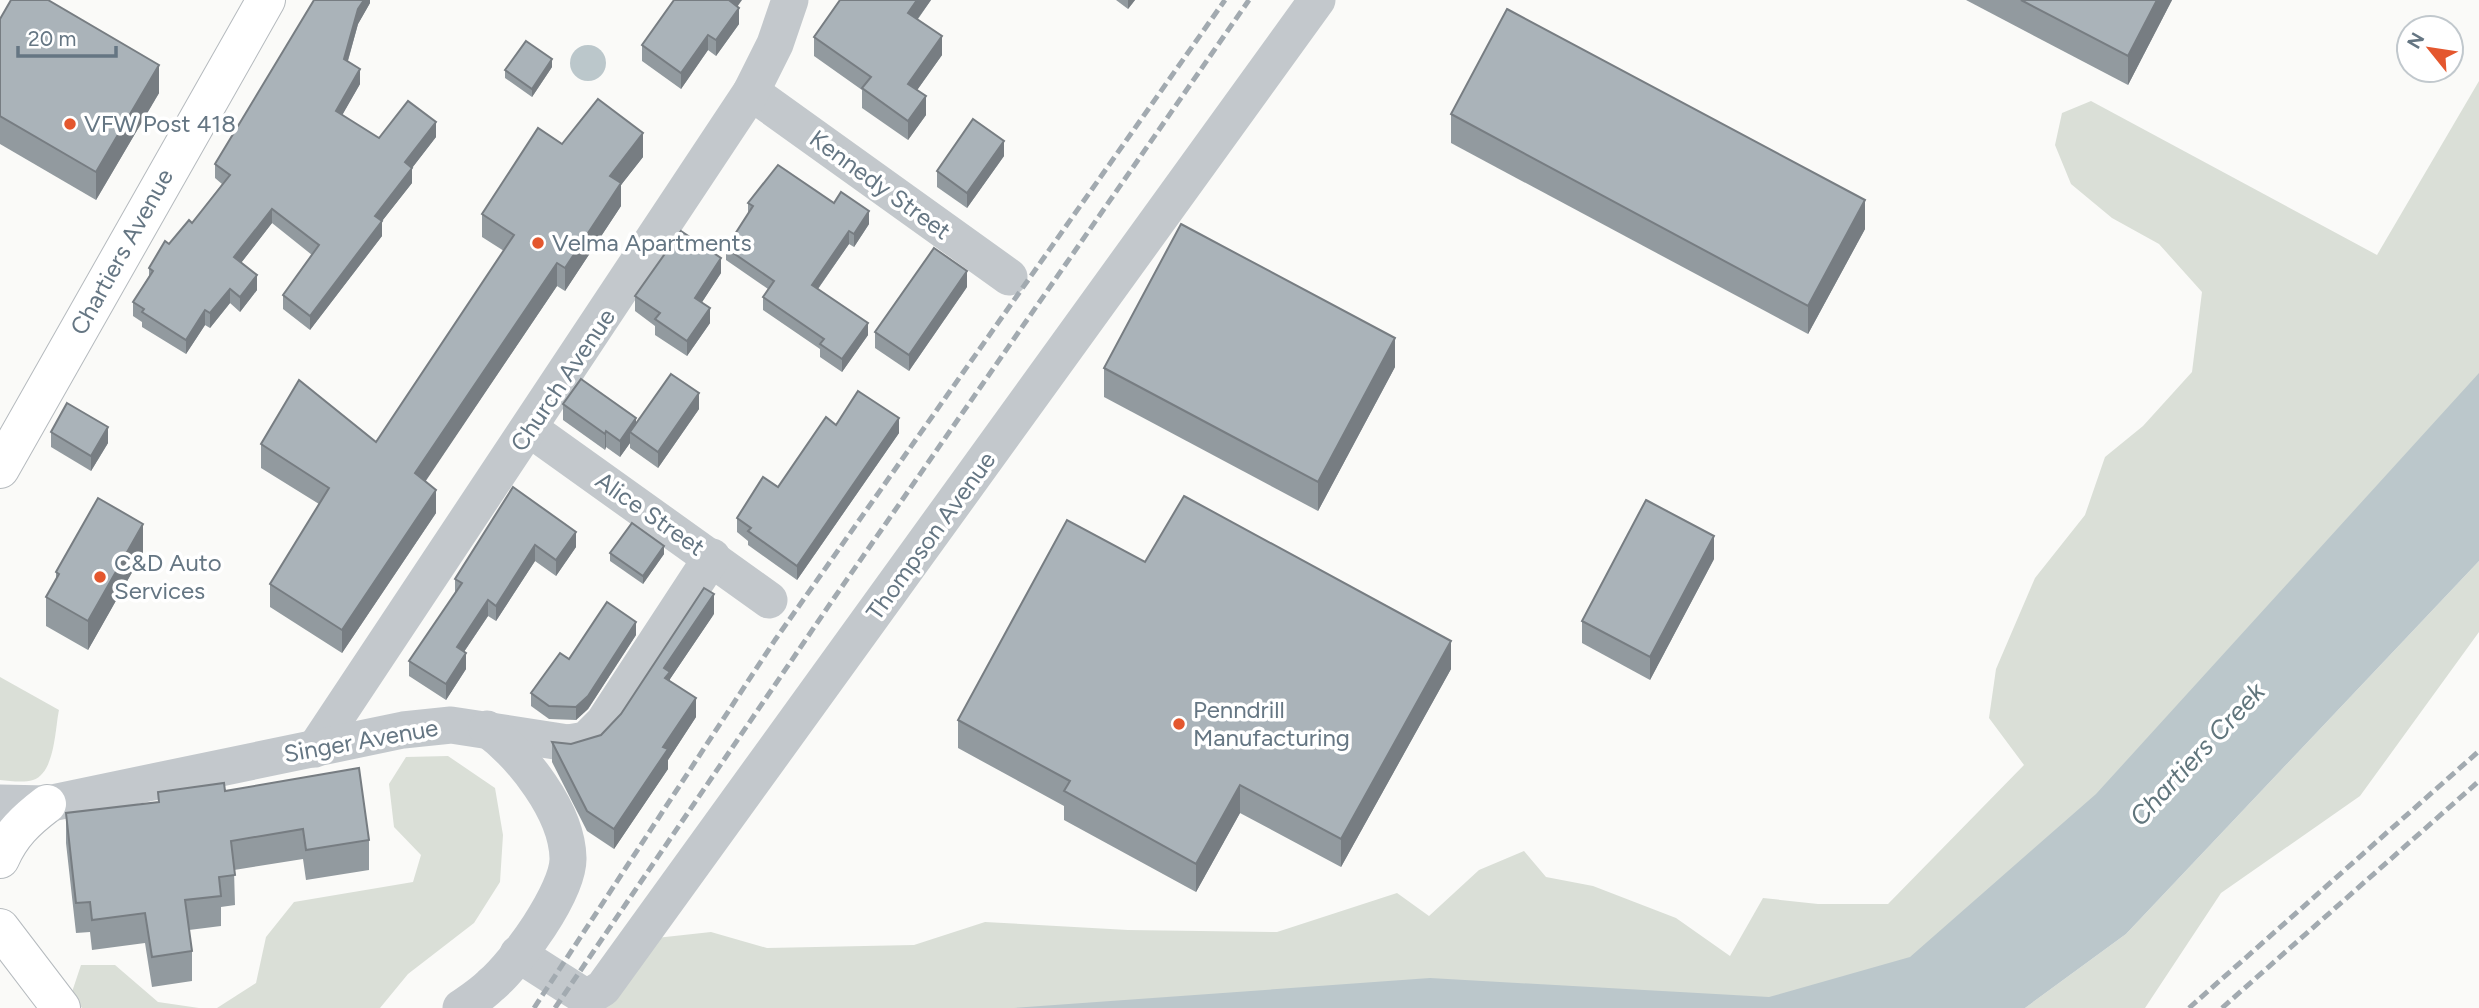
<svg xmlns="http://www.w3.org/2000/svg" width="2479" height="1008" font-family="Figtree,sans-serif">
	<rect width="100%" height="100%" fill="#fafaf8"/>
	<g fill="#dadfd7">
		<polygon points="2479,81 2479,388 2092,808 1917,963 1768,1008 581,1008 656,938 711,932 767,948 914,945 985,922 1128,930 1277,932 1397,893 1429,916 1479,870 1524,851 1546,877 1593,886 1676,918 1730,956 1763,898 1818,904 1888,904 2024,765 1989,718 1996,669 2035,578 2085,515 2105,457 2143,426 2192,372 2202,292 2159,244 2112,218 2071,184 2055,145 2062,113 2091,101 2377,255"/>
		<polygon points="2479,561 2479,632 2360,796 2221,893 2145,1008 2025,1008 2126,934"/>
		<path d="M0,677L59,710C55,729 55,773 33,780C24,783 10,781 0,780Z"/>
		<polygon points="448,756 495,788 503,835 500,882 474,923 408,974 380,1008 217,1008 256,983 266,937 294,902 413,882 421,855 394,827 389,784 406,757"/>
		<polygon points="81,965 115,965 158,1002 199,1008 82,1008 71,995"/>
	</g>
	<g fill="#bbc7cb">
		<circle cx="588" cy="63" r="18"/>
		<polygon points="2479,373 2479,561 2126,934 2025,1008 1014,1008 1430,978 1769,997 1910,957 2096,794"/>
	</g>
	<g fill="none" stroke-linecap="round" stroke-linejoin="round">
		<g stroke="#b5babe" stroke-width="40">
			<g id="primary">
				<polyline points="0,469 266,0"/>
				<path d="M0,859C11,834 26,820 47,804"/>
				<polyline points="0,928 61,1008"/>
			</g>
		</g>
		<g stroke="#c3c8cc" stroke-width="37">
			<polyline points="751,92 1009,277"/>
			<polyline points="530,429 769,600"/>
			<polyline points="315,749 751,92 775,44 790,0"/>
			<polyline points="0,803 47,804 403,730 451,725 568,743 586,740 604,722 712,557"/>
			<polyline points="518,954 587,998 603,988 1317,0"/>
			<path d="M461,1008C471,1001 482,994 491,985C516,964 569,891 568,858C567,811 522,755 487,729"/>
		</g>
		<use href="#primary" stroke="#fff" stroke-width="38"/>
		<g stroke="#a2aab0" stroke-width="5" stroke-dasharray="10 5" stroke-linecap="butt">
			<polyline points="534,1008 775,640 1225,0"/>
			<polyline points="555,1008 832,601 1249,0"/>
			<polyline points="2189,1008 2479,751"/>
			<polyline points="2222,1008 2479,781"/>
		</g>
	</g>
	<g fill="#929a9f">
		<polygon points="370,0 370,3 358,24 348,61 360,84 342,115 379,138 436,137 412,168 412,183 382,221 382,236 310,330 283,309 283,295 312,255 272,223 241,263 257,290 240,312 230,303 210,328 205,325 186,354 142,327 142,322 133,316 133,302 149,276 149,268 169,244 192,223 222,184 215,178 215,164"/>
		<polygon points="931,0 918,19 942,55 917,90 926,115 908,140 862,108 862,90 814,56 814,37"/>
		<polygon points="1116,0 1135,0 1128,9"/>
		<polygon points="1966,0 2172,0 2128,85"/>
		<polygon points="737,6 739,24 716,56 708,50 681,89 642,61 642,45"/>
		<polygon points="0,19 159,93 96,200 0,144"/>
		<polygon points="552,67 532,97 505,78 505,70"/>
		<polygon points="1451,114 1865,229 1808,334 1451,143"/>
		<polygon points="562,144 643,157 621,185 621,206 565,291 557,286 425,481 436,513 342,653 270,607 270,584 319,504 261,468 261,444 376,442 504,251 482,237 482,214"/>
		<polygon points="1004,156 967,208 937,187 937,171"/>
		<polygon points="748,203 834,203 869,224 854,247 849,244 818,289 868,335 842,372 820,357 820,349 763,310 763,297 768,289 726,260 726,248 748,214"/>
		<polygon points="721,273 702,302 710,323 687,356 655,335 655,326 635,311 635,296"/>
		<polygon points="967,287 909,371 875,348 875,332"/>
		<polygon points="1395,367 1318,511 1104,397 1104,368"/>
		<polygon points="563,404 636,424 699,409 658,468 630,448 630,443 620,457 606,447 605,450 563,420"/>
		<polygon points="836,425 899,433 797,580 748,545 748,541 737,532 737,518 778,487"/>
		<polygon points="51,432 108,443 91,471 51,447"/>
		<polygon points="513,487 576,547 556,576 535,561 496,621 488,616 464,652 466,669 446,700 409,676 409,661 455,593 455,579"/>
		<polygon points="143,553 88,650 46,626 46,597 56,579 56,572"/>
		<polygon points="610,553 664,554 643,584 610,561"/>
		<polygon points="1714,559 1650,680 1582,643 1582,621"/>
		<polygon points="1145,562 1451,669 1341,867 1240,813 1196,892 1064,820 1064,806 958,748 958,720"/>
		<polygon points="714,614 670,679 670,681 696,717 668,760 668,769 614,849 587,831 552,762 552,742 571,744 601,735"/>
		<polygon points="636,635 588,709 576,720 549,719 531,706 531,693 569,659"/>
		<polygon points="225,791 369,840 369,870 306,880 303,859 234,870 235,905 221,907 221,926 189,930 192,951 192,981 152,987 145,943 92,950 90,932 76,933 66,843 66,813 158,802 158,792"/>
	</g>
	<g fill="#777d82">
		<polygon points="364,0 370,0 370,3 358,24 344,74 344,59 358,9"/>
		<polygon points="731,0 742,0 730,17 730,1"/>
		<polygon points="917,0 931,0 908,32 908,13"/>
		<polygon points="1128,0 1135,0 1128,9"/>
		<polygon points="2157,0 2172,0 2128,85 2128,56"/>
		<polygon points="739,8 739,24 716,56 716,40"/>
		<polygon points="708,35 708,50 681,89 681,73"/>
		<polygon points="942,36 942,55 908,103 908,84"/>
		<polygon points="552,59 552,67 532,97 532,89"/>
		<polygon points="159,65 159,93 96,200 96,172"/>
		<polygon points="360,69 360,84 336,126 336,111"/>
		<polygon points="926,96 926,115 908,140 908,121"/>
		<polygon points="436,122 436,137 412,168 412,183 375,230 375,216 405,162"/>
		<polygon points="643,133 643,157 621,185 621,206 565,291 565,268 610,176"/>
		<polygon points="1004,141 1004,156 967,208 967,193"/>
		<polygon points="1865,200 1865,229 1808,334 1808,306"/>
		<polygon points="272,209 272,223 234,272 234,257"/>
		<polygon points="869,211 869,224 854,247 854,234"/>
		<polygon points="382,221 382,236 310,330 310,316"/>
		<polygon points="849,231 849,244 812,297 812,285"/>
		<polygon points="721,258 721,273 695,313 695,298"/>
		<polygon points="557,263 557,286 415,497 415,473"/>
		<polygon points="967,271 967,287 909,371 909,355"/>
		<polygon points="257,275 257,290 240,312 240,297"/>
		<polygon points="230,289 230,303 210,328 210,313"/>
		<polygon points="710,308 710,323 687,356 687,341"/>
		<polygon points="205,310 205,325 186,354 186,340"/>
		<polygon points="868,323 868,335 842,372 842,359"/>
		<polygon points="1395,338 1395,367 1318,511 1318,482"/>
		<polygon points="699,393 699,409 658,468 658,452"/>
		<polygon points="636,418 636,434 630,432 630,443 620,457 620,441"/>
		<polygon points="899,418 899,433 797,580 797,566"/>
		<polygon points="108,427 108,443 91,471 91,456"/>
		<polygon points="606,431 606,447 605,450 605,434"/>
		<polygon points="436,490 436,513 342,653 342,630"/>
		<polygon points="143,524 143,553 88,650 88,621"/>
		<polygon points="576,532 576,547 556,576 556,560"/>
		<polygon points="1714,536 1714,559 1650,680 1650,657"/>
		<polygon points="535,545 535,561 496,621 496,606"/>
		<polygon points="664,546 664,554 643,584 643,576"/>
		<polygon points="714,594 714,614 670,679 670,691 664,687 664,668"/>
		<polygon points="488,600 488,616 457,662 457,647"/>
		<polygon points="636,622 636,635 588,709 576,720 576,707"/>
		<polygon points="1451,641 1451,669 1341,867 1341,839"/>
		<polygon points="466,653 466,669 446,700 446,684"/>
		<polygon points="696,698 696,717 668,760 668,769 614,849 614,829 663,747"/>
		<polygon points="1240,785 1240,813 1196,892 1196,864"/>
	</g>
	<g fill="#aab3b9" stroke="#777d82" stroke-width="2">
		<polygon points="11,0 48,0 159,65 96,172 0,116 0,19"/>
		<polygon points="314,0 364,0 358,9 344,59 360,69 336,111 379,138 408,101 436,122 405,162 412,168 375,216 382,221 310,316 283,295 319,245 272,209 234,257 257,275 240,297 230,289 210,313 205,310 186,340 142,312 144,309 133,302 153,271 149,268 165,241 169,244 189,220 192,223 230,175 215,164"/>
		<polygon points="674,0 731,0 730,1 739,8 716,40 708,35 681,73 642,45"/>
		<polygon points="840,0 917,0 908,13 942,36 908,84 926,96 908,121 862,88 871,77 814,37"/>
		<polygon points="2021,0 2157,0 2128,56"/>
		<polygon points="1507,9 1865,200 1808,306 1451,114"/>
		<polygon points="526,41 552,59 532,89 505,70"/>
		<polygon points="598,99 643,133 610,176 621,183 565,268 557,263 415,473 436,490 342,630 270,584 329,488 261,444 299,380 376,442 514,235 482,214 538,128 562,144"/>
		<polygon points="973,119 1004,141 967,193 937,171"/>
		<polygon points="778,165 834,203 841,192 869,211 854,234 849,231 812,285 868,323 842,359 820,344 824,339 763,297 774,281 726,248 753,206 748,203"/>
		<polygon points="1181,224 1395,338 1318,482 1104,368"/>
		<polygon points="681,231 721,258 695,298 710,308 687,341 655,319 660,313 635,296"/>
		<polygon points="934,248 967,271 909,355 875,332"/>
		<polygon points="671,374 699,393 658,452 630,432"/>
		<polygon points="581,379 636,418 620,441 606,431 605,434 563,404"/>
		<polygon points="858,391 899,418 797,566 748,531 751,528 737,518 763,477 778,487 826,417 836,425"/>
		<polygon points="67,403 108,427 91,456 51,432"/>
		<polygon points="513,487 576,532 556,560 535,545 496,606 488,600 457,647 466,653 446,684 409,661 462,583 455,579"/>
		<polygon points="1184,496 1451,641 1341,839 1240,785 1196,864 1064,791 1070,781 958,720 1067,520 1145,562"/>
		<polygon points="98,498 143,524 88,621 46,597 59,574 56,572"/>
		<polygon points="1646,500 1714,536 1650,657 1582,621"/>
		<polygon points="632,523 664,546 643,576 610,553"/>
		<polygon points="704,588 714,594 664,668 670,672 665,678 696,698 663,747 668,749 614,829 587,811 552,742 571,744 601,735 621,714"/>
		<polygon points="607,602 636,622 588,696 576,707 549,706 531,693 560,653 569,659"/>
		<polygon points="359,768 369,840 306,850 303,829 231,841 235,875 219,877 221,896 185,900 192,951 152,957 145,913 92,920 90,902 76,903 66,813 159,802 158,792 224,783 225,791"/>
	</g>
	<g fill="#e4572e" stroke="#fff" stroke-width="2.5">
		<circle cx="70" cy="124" r="7"/>
		<circle cx="538" cy="243" r="7"/>
		<circle cx="100" cy="577" r="7"/>
		<circle cx="1179" cy="724" r="7"/>
	</g>
	<g text-anchor="middle" stroke-width="7" stroke-linejoin="round" paint-order="stroke">
		<g font-size="24" fill="#657683" stroke="#fff" text-anchor="start">
			<text x="84" y="132">VFW Post 418</text>
			<text x="552" y="251">Velma Apartments</text>
			<text x="114" y="571">C&amp;D Auto<tspan x="114" dy="28">Services</tspan></text>
			<text x="1193" y="718">Penndrill<tspan x="1193" dy="28">Manufacturing</tspan></text>
		</g>
		<g font-size="24" fill="#657683" stroke="#fff">
			<text transform="translate(880 185) rotate(36)" y="8">Kennedy Street</text>
			<text transform="translate(122 252) rotate(-61)" y="8">Chartiers Avenue</text>
			<text transform="translate(563 380) rotate(-56)" y="8">Church Avenue</text>
			<text transform="translate(650 514) rotate(35)" y="8">Alice Street</text>
			<text transform="translate(931 536) rotate(-54)" y="8">Thompson Avenue</text>
			<text transform="translate(361 741) rotate(-10)" y="8">Singer Avenue</text>
		</g>
		<g font-size="26" font-style="italic" fill="#60757c" stroke="#fff">
			<text transform="translate(2197 754) rotate(-47)" y="9">Chartiers Creek</text>
		</g>
	</g>
	<g transform="translate(2430 49) rotate(300)"><circle r="33" fill="#ffffff" stroke="#c1c8cd" stroke-width="2"/>
	<path d="M0-5L12 26L0 18L-12 26Z" fill="#e4572e"/>
	<text y="-10" font-size="19" font-weight="bold" text-anchor="middle" fill="#657683">N</text>
	</g>
	<path d="M18 46v10h98v-10" fill="none" stroke="#657683" stroke-width="3.5"/>
	<text x="28" y="46" font-size="21" fill="#657683" stroke="#ffffff" stroke-width="5" paint-order="stroke">20 m</text>
</svg>
